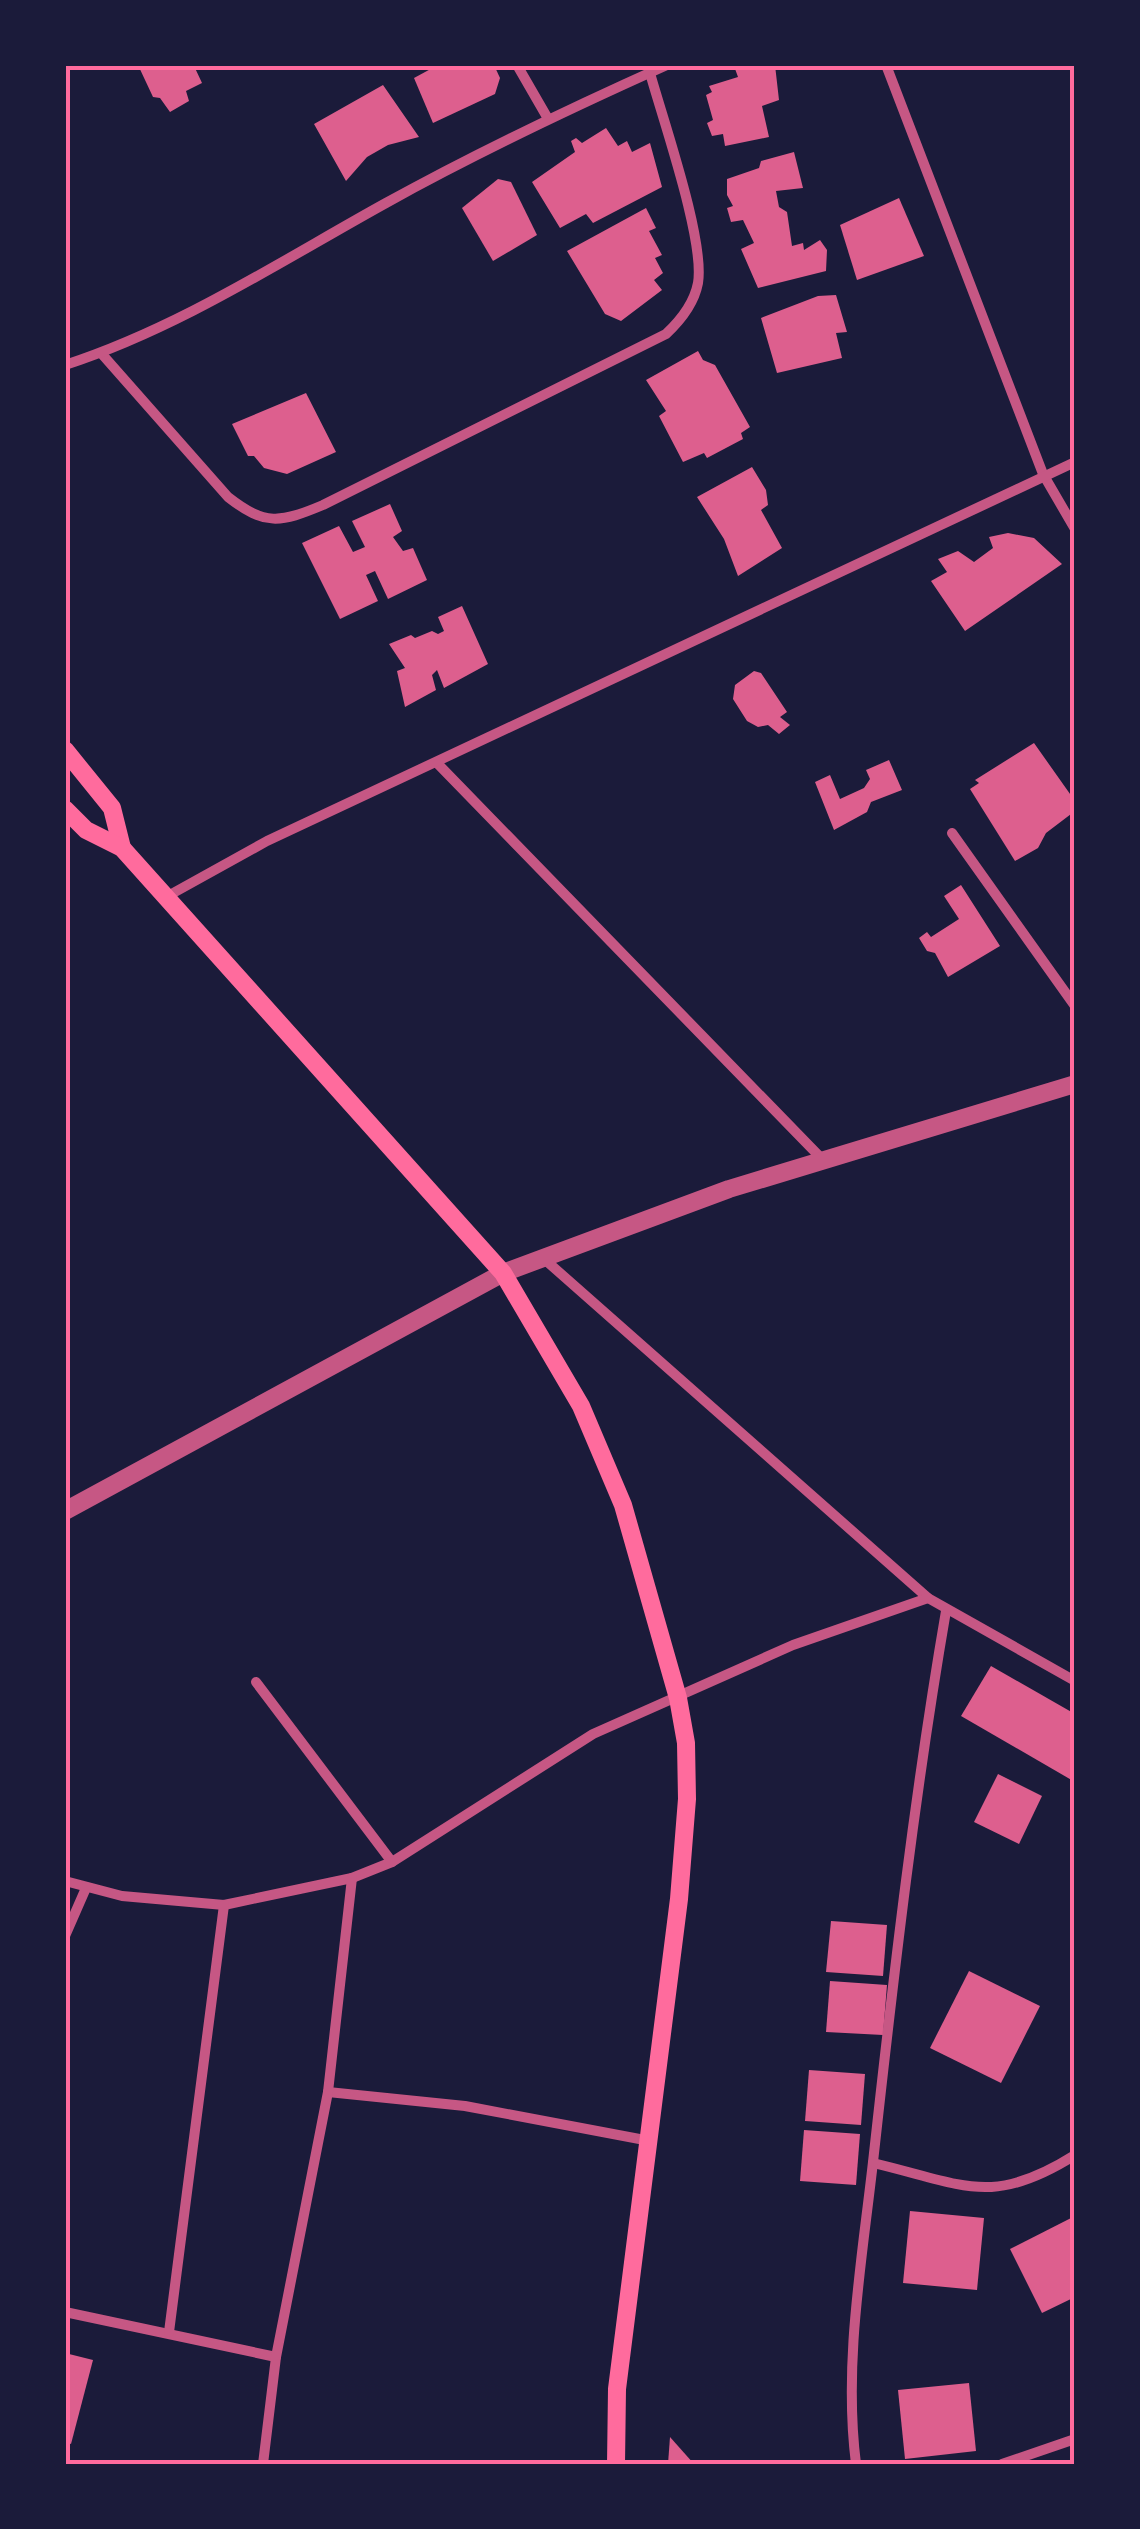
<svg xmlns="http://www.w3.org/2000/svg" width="1140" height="2529" font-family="Overpass,sans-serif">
	<rect width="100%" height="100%" fill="#1b1b3a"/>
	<g fill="#dd5f8e">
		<polygon points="138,65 202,65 195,68 202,83 186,91 189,101 170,112 160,98 153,97"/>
		<polygon points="438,65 494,65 500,78 495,94 433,123 414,78"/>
		<polygon points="775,65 779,100 762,106 769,137 725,146 723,134 712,136 707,123 713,120 706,95 712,92 709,86 738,77 734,66"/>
		<polygon points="383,85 419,137 388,145 367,157 346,181 314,124"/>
		<polygon points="606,128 618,146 627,141 632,152 650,143 662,187 593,223 586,214 560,228 532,182 575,152 571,141 576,138 582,143"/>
		<polygon points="794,152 803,188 776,191 779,207 787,212 792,246 803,243 804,250 820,240 827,250 826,271 758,288 741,249 754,243 743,220 731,222 727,208 733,206 727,195 727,179 759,168 761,161"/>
		<polygon points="498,179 511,182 537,235 493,261 462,208"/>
		<polygon points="899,198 924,256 857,280 840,225"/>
		<polygon points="646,208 656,228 649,231 662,255 655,258 663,273 654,280 662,290 621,321 605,314 567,251"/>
		<polygon points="836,295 847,332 836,333 842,358 777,373 761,318 818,296"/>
		<polygon points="698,351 703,360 715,365 750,427 741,433 743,439 707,458 704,453 683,462 659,416 666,411 646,380"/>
		<polygon points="306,393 336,452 287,474 264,468 254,456 248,456 232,424"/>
		<polygon points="752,467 766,490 768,505 761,510 782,548 738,576 724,539 697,497"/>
		<polygon points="390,504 402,531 393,537 403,551 413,548 427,580 388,599 375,571 366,575 378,601 340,619 302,543 339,526 353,552 365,547 352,521"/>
		<polygon points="1008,533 1034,538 1062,564 965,631 931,581 947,572 938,559 958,551 974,562 993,548 989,537"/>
		<polygon points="462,606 488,664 444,688 437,670 432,675 436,690 405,707 397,671 405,668 389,644 411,635 415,638 432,631 438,634 444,631 438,617"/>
		<polygon points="754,671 761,673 787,712 780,717 790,725 779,734 768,725 758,727 747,721 733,699 735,685"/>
		<polygon points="1034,743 1075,801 1075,811 1046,833 1038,848 1015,861 970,789 979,783 975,780"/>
		<polygon points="889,760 902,790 871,802 867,812 834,830 815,782 830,775 840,799 864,788 870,779 866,770"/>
		<polygon points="961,885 1000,946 948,977 935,953 927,951 919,938 927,932 931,937 959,919 944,896"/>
		<polygon points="991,1666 1075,1714 1075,1782 961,1716"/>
		<polygon points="998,1774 1042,1796 1019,1844 974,1822"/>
		<polygon points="831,1921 887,1925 883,1976 826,1972"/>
		<polygon points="969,1971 1040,2006 1001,2083 930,2048"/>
		<polygon points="830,1981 887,1985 883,2035 826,2032"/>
		<polygon points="809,2070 865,2074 861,2125 805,2121"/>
		<polygon points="804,2130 860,2134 856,2185 800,2181"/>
		<polygon points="910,2211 984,2218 977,2290 903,2283"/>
		<polygon points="1075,2216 1075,2297 1042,2313 1010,2249"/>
		<polygon points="65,2353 93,2360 71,2444 65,2442"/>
		<polygon points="969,2383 976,2451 905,2459 898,2390"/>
		<polygon points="670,2437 694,2464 668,2464"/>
	</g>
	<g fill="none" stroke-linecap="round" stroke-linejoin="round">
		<g stroke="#c65784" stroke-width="10">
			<polyline points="517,65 547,117"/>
			<polyline points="886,65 1043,474 1075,529"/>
			<path d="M101,353L228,497C265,526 280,523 323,505L666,334C681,320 694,304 698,283C705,240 663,120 650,73"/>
			<path d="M65,365C179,328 281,261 386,203C478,152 571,108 667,65"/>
			<polyline points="438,764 823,1160"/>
			<polyline points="952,833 1075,1006"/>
			<polyline points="166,897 267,841 1075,462"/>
			<polyline points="543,1258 928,1598 1075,1681"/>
			<polyline points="256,1682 392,1862"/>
			<polyline points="65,1881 122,1896 224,1905 352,1878 392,1862 593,1734 793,1645 928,1598"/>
			<polyline points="65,1936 86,1888"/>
			<polyline points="328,2092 465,2106 650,2141"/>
			<path d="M873,2163C963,2184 991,2208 1075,2155"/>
			<polyline points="65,2312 276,2357"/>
			<polyline points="169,2332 224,1905"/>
			<polyline points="263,2464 276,2357 328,2092 352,1878"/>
			<path d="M856,2464C843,2361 863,2255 874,2153C894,1972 915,1791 946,1611"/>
			<polyline points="1002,2464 1075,2439"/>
		</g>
		<polyline stroke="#c65784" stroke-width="18" points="65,1511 503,1273 729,1189 1075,1084"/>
		<g stroke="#ff6b9d" stroke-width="18">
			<polyline points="65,750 112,808 122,848"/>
			<polyline points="65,809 86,830 122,848 503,1273 581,1406 623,1505 678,1698 686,1743 687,1799 679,1899 617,2389 616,2464"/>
		</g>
	</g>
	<rect width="1140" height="2529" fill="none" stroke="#1b1b3a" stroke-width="135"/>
	<rect x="68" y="68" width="1004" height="2394" fill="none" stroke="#ff6b9d" stroke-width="4"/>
</svg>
